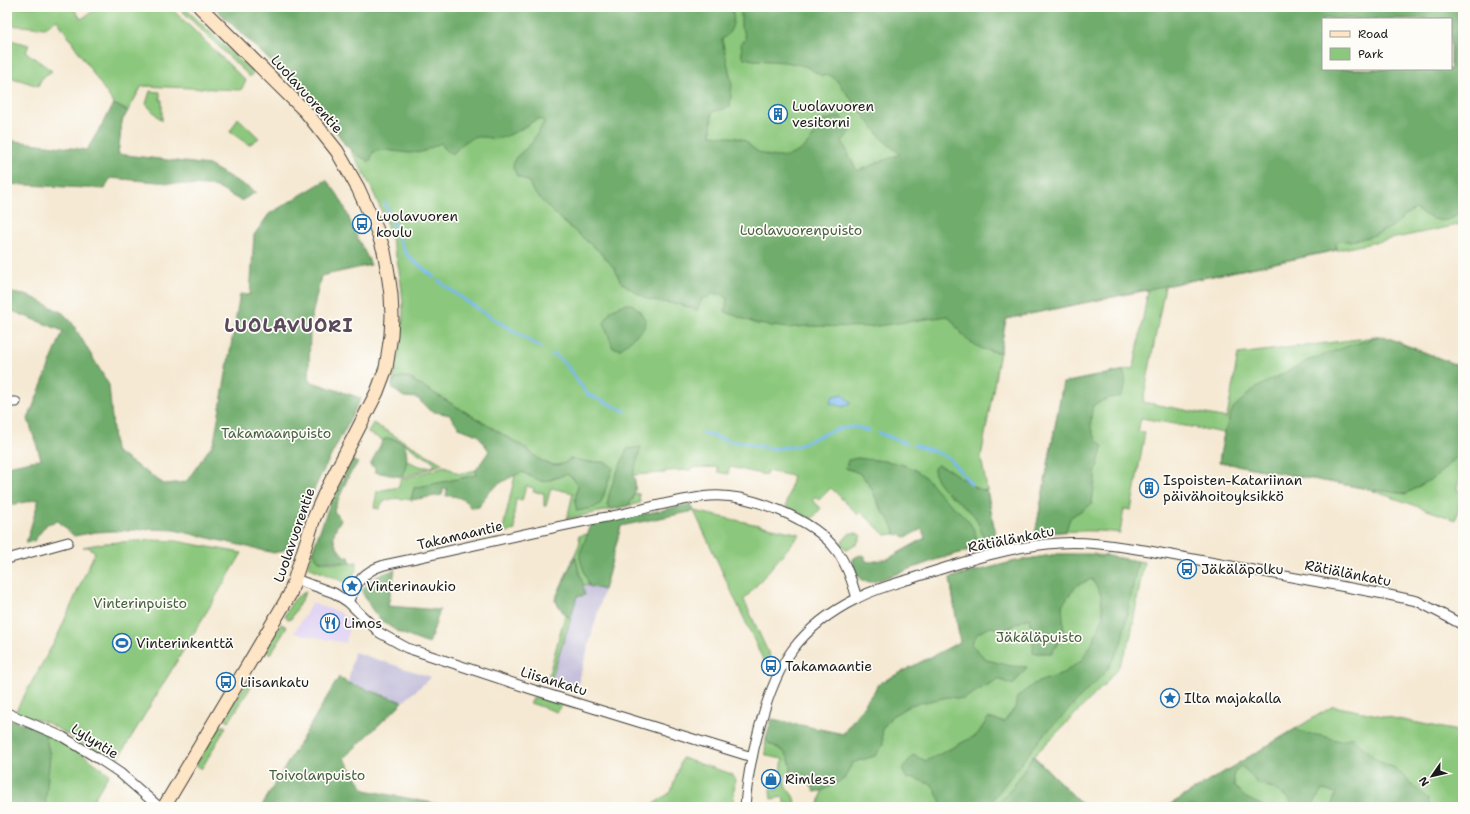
<svg xmlns="http://www.w3.org/2000/svg" width="1470" height="814" font-family="'Shantell Sans',sans-serif">
	<rect width="100%" height="100%" fill="#fdfcf7"/>
	<filter id="ink" filterUnits="userSpaceOnUse"><feTurbulence type="fractalNoise" baseFrequency=".025" numOctaves="2"/><feDisplacementMap in="SourceGraphic" scale="8" xChannelSelector="R" yChannelSelector="G"/><feConvolveMatrix kernelMatrix="1 2 1 2 8 2 1 2 1" color-interpolation-filters="sRGB"/></filter>
	<filter id="wash" filterUnits="userSpaceOnUse"><feTurbulence type="fractalNoise" baseFrequency=".012" numOctaves="4" result="noise"/><feDisplacementMap in="SourceGraphic" scale="16" xChannelSelector="R" yChannelSelector="G"/><feGaussianBlur stdDeviation="0.9" result="paint"/><feColorMatrix in="noise" values="0 0 0 0 0 0 0 0 0 0 0 0 0 0 0 0 0 1.4 0 .05"/><feComposite in="paint" operator="in"/></filter>
	<g filter="url(#wash)">
		<rect width="100%" height="100%" fill="#f5e9d3"/>
		<polygon fill="#e1d4f4" points="312,603 338,612 350,620 346,643 294,633"/>
		<g fill="#c5c0db">
			<polygon points="574,582 604,590 576,691 547,682"/>
			<polygon points="354,652 431,677 403,702 348,683"/>
		</g>
		<g fill="#8bc77c" stroke="#54724c" fill-rule="evenodd">
			<polygon points="7,7 73,7 81,19 99,7 170,7 246,81 241,90 142,86 122,121 118,154 87,150 114,104 57,20 45,28 7,25"/>
			<polygon points="178,7 184,7 253,73 250,77"/>
			<path d="M214,7H1463V224L1165,286L1143,402L1227,418L1238,354L1383,336L1461,367L1463,366V459L1457,490L1462,491L1456,520L1368,489L1219,462L1224,433L1141,418L1138,431L1145,432L1131,510L1124,509L1120,533C1091,529 1064,531 1035,535L1063,383L1134,368L1148,290L1006,319L981,457L997,543L938,559L873,582L863,581L857,576L925,538L918,517L847,464L846,468L859,473L867,482L873,491L879,506L894,527L895,534L885,535L861,512L858,515L831,488L819,500L815,497L812,500L821,508L812,519L786,506L793,476L767,471L766,475L730,467L728,474L718,472V467L691,468V470L665,471V473L633,475L626,497L633,500L634,493L639,494L640,503L567,519L573,493L551,488L546,506H544V493L533,492L534,488L526,486L522,501L516,499L514,514L515,530L502,533L515,475L522,472L534,478L551,480L566,474L573,478L578,486L576,494L601,503L613,467L604,462H588L571,458C557,473 539,461 527,449L409,378L407,377L393,382L392,385C397,361 403,336 403,312C403,256 379,195 349,148C344,141 338,134 333,126C326,116 321,107 313,99L311,100ZM1323,19H1451V69H1323Z"/>
			<polygon points="7,39 29,45 26,52 52,71 42,78 38,86 7,76"/>
			<polygon points="150,91 160,92 160,100 162,100 162,121 146,104"/>
			<polygon points="238,118 259,138 249,145 230,132"/>
			<path d="M373,423L443,464L401,478L407,460C415,465 424,469 434,466L435,463C431,459 426,458 421,455C409,448 399,435 383,440L368,433Z"/>
			<path d="M445,466L459,474L476,470V475L414,488L411,500C400,498 383,496 379,509L374,508L377,491L399,487L400,480Z"/>
			<polygon points="694,511 800,534 744,600 772,661 771,666 768,670"/>
			<polygon points="621,526 604,590 574,582 565,615 571,618 550,683 547,682 565,615 555,600 579,545 580,540 578,536"/>
			<polygon points="850,533 857,533 861,536 857,544 847,550 841,543"/>
			<polygon points="152,540 176,541 242,553 115,764 50,724 15,712 57,637 95,552 88,547 83,547 105,543"/>
			<path d="M315,544C314,549 314,556 318,560C323,565 349,563 357,562V570C352,573 352,580 347,583L308,567L310,557Z"/>
			<path d="M1058,554L1099,555L1144,562L1130,640L1119,666L1106,683L1034,756L1085,807H818L832,757L768,743C784,751 790,753 791,771L785,777C785,779 785,782 785,784C788,792 796,794 795,807H785L783,797L771,799L770,789L778,790L783,759L767,756V754H765L766,739L772,719L843,734L880,683L960,642L950,578L1016,561Z"/>
			<path d="M306,592L291,619H288L285,616C290,604 294,597 306,592Z"/>
			<polygon points="281,624 287,627 272,652 269,654 266,650"/>
			<polygon points="246,684 251,687 230,720 228,721 225,717"/>
			<polygon points="539,697 577,709 561,705 557,712 530,703 533,698"/>
			<polygon points="1333,706 1463,732 1463,807 1166,807"/>
			<path d="M7,720C43,725 81,752 109,774L89,807H7Z"/>
			<polygon points="219,726 225,726 226,727 202,768 199,768 196,765"/>
			<polygon points="682,758 732,774 735,780 733,807 649,807 671,792"/>
		</g>
		<g fill="#70ac6c" stroke="#466444" fill-rule="evenodd">
			<path d="M214,7H730C737,17 733,33 722,39L732,84L730,107L712,112L711,135C717,136 740,137 744,140C750,144 753,150 761,153C788,165 812,148 820,122L840,116L851,132L842,141L857,171L900,154L883,140L837,81L830,75L822,76L805,66L785,62L754,60L744,58L742,55L741,42L746,40L744,32L741,27V7H1463V208C1460,211 1457,215 1454,217C1441,226 1426,216 1415,209C1406,214 1401,220 1393,226C1376,237 1356,241 1336,242V250L1006,319L1000,353L982,349L966,339L948,316L870,327L807,326L788,328L757,324L725,312L727,299L723,294H712L708,298L703,297L697,310L681,305L649,300L629,288L620,281L615,269L601,253L559,218L539,198L532,190L529,182L517,176L513,167L514,161L516,157L531,144L544,122L543,120L537,119C526,126 513,135 500,138C493,140 489,137 482,137C471,135 459,146 453,154L446,151L441,143L422,152L409,153L385,150L373,152L370,162L359,156L345,145L321,107L313,99L311,100ZM1323,19H1451V69H1323Z"/>
			<polygon points="114,104 128,111 122,121 118,154 209,165 256,192 241,201 216,187 110,178 105,189 7,184 7,140 87,150"/>
			<path d="M326,180C345,200 346,214 357,237C362,247 367,255 371,265L321,276L310,324L309,381L361,398L319,479L308,503L293,544L282,551L274,553L174,530L152,529L96,532L74,536L58,521L47,524L34,541L26,543L39,499L7,506V466L41,459L28,419L63,331L7,309V292L30,296L63,313L71,321L109,385L115,451L164,484L186,482L214,442L240,294L250,295L254,235L269,214Z"/>
			<polygon points="624,304 632,304 639,310 646,321 645,327 621,349 613,348 604,323 611,310"/>
			<polygon points="1383,336 1462,367 1463,372 1463,429 1459,455 1435,477 1406,494 1368,489 1219,462 1224,433 1233,408 1254,389 1307,361 1351,345"/>
			<path d="M1123,371C1127,379 1126,388 1121,396L1109,398L1093,405C1090,422 1088,434 1103,446L1096,471L1092,504L1071,517C1068,521 1068,526 1066,531L1035,535L1063,383Z"/>
			<path d="M399,377H404L409,378L527,449C539,461 557,473 571,458L588,462H604L613,467L601,503L594,508L577,511C574,503 576,494 578,486L573,478L566,474L543,482L522,472C504,480 488,488 479,507L474,508L470,507C466,499 455,495 446,496L447,489L444,488L442,495L411,500L414,488L476,475V470L489,451L478,435L461,429L454,422L450,415L430,411L417,398L404,397L393,389L392,385L394,380Z"/>
			<path d="M388,438L396,440L404,444C409,456 407,466 401,477L375,472V468L370,465L383,440Z"/>
			<path d="M641,447L633,475C638,485 635,496 628,506L609,510C603,499 622,462 627,449Z"/>
			<path d="M858,458C878,461 899,460 917,471C928,478 936,490 945,499C955,509 968,517 974,530C977,536 977,542 976,548L938,559L873,582C859,583 853,572 853,559C857,556 860,554 865,556V560L869,562L888,559L925,538L922,529L906,537L895,534C894,523 885,516 880,506C873,494 872,484 860,474C856,471 850,470 846,468L848,460Z"/>
			<path d="M352,460L358,463L349,475L335,507L334,511L341,520C330,535 332,543 344,556L349,557L351,563L320,561C314,557 313,552 315,544L329,506Z"/>
			<path d="M937,465L948,469L976,488L987,491L997,543L989,544C981,537 981,526 975,517C964,502 933,489 934,468Z"/>
			<polygon points="691,504 694,511 621,526 604,590 589,586 580,559 580,553 591,525"/>
			<path d="M1058,554H1095L1097,557H1102L1103,555L1138,561L1122,640L1117,653L1107,670L1041,738L987,807H939L941,802L932,785L914,778L907,779L902,769L913,755L926,761L977,735L988,718L1004,722L1015,708L1017,697L1035,683L1060,675L1081,661L1094,639L1103,618L1101,595L1092,579L1077,585L1062,605L1064,632L1052,653H1033V637L1029,618L1003,630L991,627L978,633L971,644L987,660L1011,666L1027,667L1013,685L998,679L963,699L948,697L911,705L892,716L882,729L883,745L875,756L852,763L844,779L822,791L815,792L803,774L791,771C790,756 787,752 774,746C770,744 768,743 766,739L772,719L843,734L880,683L960,642L950,578L1016,561Z"/>
			<polygon points="575,556 583,585 585,595 582,596 577,596 571,618 565,615 555,600"/>
			<path d="M395,570L388,606L440,610L429,644C407,636 385,629 371,608C368,603 365,597 362,592C368,578 382,574 395,570Z"/>
			<polygon points="339,677 348,683 403,702 344,758 365,790 453,807 261,807"/>
			<polygon points="10,720 27,725 45,733 50,756 45,807 7,807 7,725"/>
			<polygon points="1295,729 1305,733 1323,736 1340,741 1352,737 1378,761 1395,768 1428,799 1430,807 1331,807 1336,793 1322,790 1312,807 1291,807 1290,800 1273,788 1258,784 1247,771 1241,766 1234,772 1234,786 1246,798 1265,807 1166,807"/>
			<polygon points="1033,756 1085,807 996,807 1017,781"/>
		</g>
		<polygon fill="#78bbee" stroke="#4a6c85" points="843,394 851,403 843,407 830,403 833,396"/>
		<g fill="none" stroke-linecap="round" stroke-linejoin="round">
			<g stroke="#78bbee" stroke-width="3">
				<polyline points="385,203 403,249 410,258 434,277"/>
				<path d="M439,281C470,306 506,326 540,347"/>
				<polyline points="552,354 559,358 567,366 587,394 625,411"/>
				<polyline points="702,433 733,442 742,442 771,449 797,446 829,432 844,428 856,427 869,431"/>
				<polyline points="879,433 906,443"/>
				<polyline points="914,445 936,452 949,458 971,484"/>
			</g>
		</g>
	</g>
	<g filter="url(#ink)">
		<g fill="none" stroke-linecap="round" stroke-linejoin="round">
			<g stroke="#3d3b37" stroke-width="11">
				<g id="street">
					<polyline points="7,402 16,402"/>
					<polyline points="7,559 68,542"/>
					<polyline points="295,579 334,593 348,602 380,633 407,648 531,689 752,757"/>
					<path d="M348,602C358,581 362,572 384,565C457,550 528,532 601,518C636,512 675,499 710,496C749,493 814,519 837,551C847,565 852,582 857,598"/>
					<polyline points="7,713 63,737 102,761 120,773 159,807"/>
					<path d="M745,807C748,763 766,685 793,649C809,628 832,611 856,599C874,589 894,584 913,578C960,563 1009,546 1059,543C1088,541 1116,546 1144,550L1389,595L1417,601L1463,625"/>
				</g>
			</g>
			<g stroke="#3d3b37" stroke-width="15">
				<polyline id="secondary" points="164,807 290,594 314,518 324,495 377,392 386,368 391,335 392,316 391,295 388,273 384,251 377,230 358,188 337,151 306,112 200,7"/>
			</g>
			<use href="#street" stroke="#fff" stroke-width="9"/>
			<use href="#secondary" stroke="#fde5c5" stroke-width="13"/>
		</g>
	</g>
	<defs>
		<g id="building-ring" transform="scale(1)"><circle r="9.5" fill="#fdfcf7" stroke="#1f6fb2" stroke-width="1.5"/><path d="M-4-6H4V6H1V3H-1V6H-4ZM-2.5-4.3h1.7v1.8h-1.7ZM.8-4.3h1.7v1.8H.8ZM-2.5-1h1.7V.8h-1.7ZM.8-1h1.7V.8H.8Z" fill="#1f6fb2"/></g>
		<g id="bus-ring" transform="scale(1)"><circle r="9.5" fill="#fdfcf7" stroke="#1f6fb2" stroke-width="1.5"/><path d="M-5-6H5V4H4V6H2V4H-2V6H-4V4H-5ZM-3.5-4V0h7V-4ZM-3.5 1.2v1.5H-2V1.2ZM2 1.2v1.5H3.5V1.2Z" fill="#1f6fb2"/></g>
		<g id="sight-ring" transform="scale(1)"><circle r="9.5" fill="#fdfcf7" stroke="#1f6fb2" stroke-width="1.5"/><path d="M0-6L1.8-2.2L6-1.7L2.9 1.2L3.7 5.4L0 3.3L-3.7 5.4L-2.9 1.2L-6-1.7L-1.8-2.2Z" fill="#1f6fb2"/></g>
		<g id="restaurant-ring" transform="scale(1)"><circle r="9.5" fill="#fdfcf7" stroke="#1f6fb2" stroke-width="1.5"/><path d="M-5-6h1v4h1v-4h1v4h1v-4h1v5L-1.5 .5V6h-2V.5L-5-1ZM5-6V6H3V1.5H1.5Q1.5-4 5-6Z" fill="#1f6fb2"/></g>
		<g id="stadium-ring" transform="scale(1)"><circle r="9.5" fill="#fdfcf7" stroke="#1f6fb2" stroke-width="1.5"/><path d="M0-5a6.5 5 0 1 0 0 10a6.5 5 0 1 0 0-10ZM-3.5-1.8h7v3.6h-7Z" fill="#1f6fb2"/></g>
		<g id="shop-ring" transform="scale(1)"><circle r="9.5" fill="#fdfcf7" stroke="#1f6fb2" stroke-width="1.5"/><path d="M-5-2.5h2.3a2.7 3.5 0 0 1 5.4 0H5L5.5 6h-11ZM-1.5-2.5h3a1.5 2.3 0 0 0-3 0Z" fill="#1f6fb2"/></g>
	</defs>
	<g fill-rule="evenodd">
		<use href="#building-ring" x="778" y="114"/>
		<use href="#bus-ring" x="362" y="224"/>
		<use href="#building-ring" x="1149" y="488"/>
		<use href="#bus-ring" x="1187" y="569"/>
		<use href="#sight-ring" x="352" y="586"/>
		<use href="#restaurant-ring" x="330" y="623"/>
		<use href="#stadium-ring" x="122" y="643"/>
		<use href="#bus-ring" x="771" y="666"/>
		<use href="#bus-ring" x="226" y="682"/>
		<use href="#sight-ring" x="1170" y="698"/>
		<use href="#shop-ring" x="771" y="779"/>
	</g>
	<g text-anchor="middle" stroke-width="3.5" stroke-linejoin="round" paint-order="stroke">
		<g font-size="14" fill="#1c1c1c" stroke="#fdfcf7">
			<text transform="translate(307 94) rotate(48)" y="5">Luolavuorentie</text>
			<text transform="translate(294 535) rotate(-71)" y="5">Luolavuorentie</text>
			<text transform="translate(460 535) rotate(-13)" y="5">Takamaantie</text>
			<text transform="translate(1011 539) rotate(-11)" y="5">Rätiälänkatu</text>
			<text transform="translate(1348 573) rotate(11)" y="5">Rätiälänkatu</text>
			<text transform="translate(554 681) rotate(17)" y="5">Liisankatu</text>
			<text transform="translate(95 741) rotate(32)" y="5">Lylyntie</text>
		</g>
		<g font-size="14" fill="#1c1c1c" stroke="#fdfcf7" text-anchor="start">
			<text x="792" y="111">Luolavuoren<tspan x="792" dy="16">vesitorni</tspan></text>
			<text x="376" y="221">Luolavuoren<tspan x="376" dy="16">koulu</tspan></text>
			<text x="1163" y="485">Ispoisten-Katariinan<tspan x="1163" dy="16">päivähoitoyksikkö</tspan></text>
			<text x="1201" y="574">Jäkäläpolku</text>
			<text x="366" y="591">Vinterinaukio</text>
			<text x="344" y="628">Limos</text>
			<text x="136" y="648">Vinterinkenttä</text>
			<text x="785" y="671">Takamaantie</text>
			<text x="240" y="687">Liisankatu</text>
			<text x="1184" y="703">Ilta majakalla</text>
			<text x="785" y="784">Rimless</text>
		</g>
		<g font-size="14" fill="#486042" stroke="#fdfcf7">
			<text x="801" y="235">Luolavuorenpuisto</text>
			<text x="276" y="438">Takamaanpuisto</text>
			<text x="140" y="608">Vinterinpuisto</text>
			<text x="1039" y="642">Jäkäläpuisto</text>
			<text x="317" y="780">Toivolanpuisto</text>
		</g>
		<g font-size="18" font-weight="bold" letter-spacing="1" fill="#59495a" stroke="#fdfcf7">
			<text x="289" y="332">LUOLAVUORI</text>
		</g>
	</g>
	<rect width="1470" height="814" fill="none" stroke="#fdfcf7" stroke-width="24"/>
	<rect x="1322" y="18" width="130" height="52" fill="#fdfcf7" stroke="#a3a29f"/>
	<rect x="1330" y="31" width="20" height="6" fill="#fde5c5" stroke="#a3a29f"/>
	<text x="1358" y="38" font-size="12" fill="#1c1c1c">Road</text>
	<rect x="1330" y="48" width="20" height="12" fill="#8bc77c" stroke="#a3a29f"/>
	<text x="1358" y="58" font-size="12" fill="#1c1c1c">Park</text>
	<g transform="translate(1432 776) rotate(236)" stroke="#fdfcf7" stroke-width="3" paint-order="stroke">
	<path d="M0-3L7 15L0 10L-7 15Z" fill="#1c1c1c"/>
	<text y="-6" font-size="11" font-weight="bold" text-anchor="middle" fill="#1c1c1c">N</text>
	</g>
</svg>
